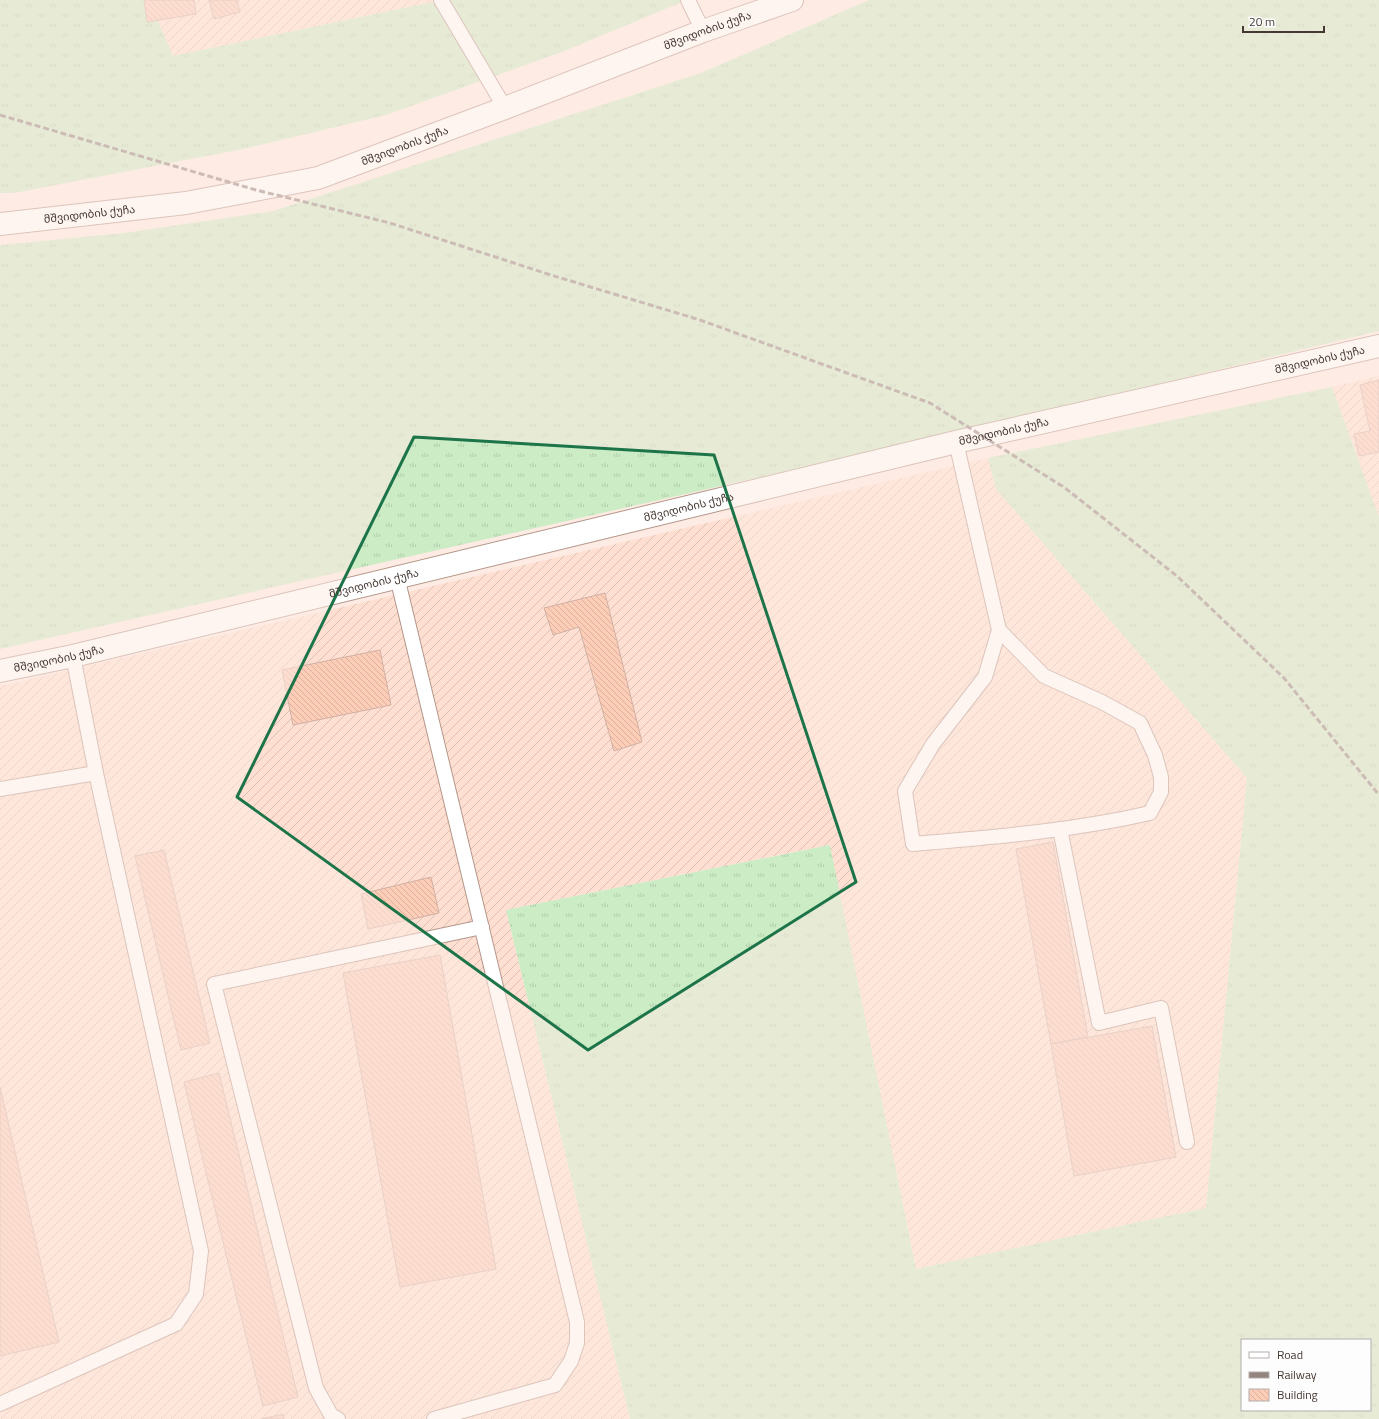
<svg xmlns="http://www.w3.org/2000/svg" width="1379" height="1419" font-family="'Titillium Web','Noto Sans Georgian',sans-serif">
	<defs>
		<pattern id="industrial-furrows" width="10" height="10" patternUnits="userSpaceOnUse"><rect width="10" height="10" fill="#fedfd1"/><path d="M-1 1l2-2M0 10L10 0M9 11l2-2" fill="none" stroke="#dbc0b4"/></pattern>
		<pattern id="grass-tufts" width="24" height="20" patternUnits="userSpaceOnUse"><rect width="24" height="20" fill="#ccecc5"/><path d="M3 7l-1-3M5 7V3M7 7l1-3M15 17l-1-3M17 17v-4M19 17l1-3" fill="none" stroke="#b1cbaa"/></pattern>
		<pattern id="building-back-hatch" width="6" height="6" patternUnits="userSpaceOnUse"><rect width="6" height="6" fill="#fdcdb7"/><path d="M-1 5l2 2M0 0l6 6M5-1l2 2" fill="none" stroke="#dab19e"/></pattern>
	</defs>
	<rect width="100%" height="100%" fill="#feebe3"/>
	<g fill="url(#industrial-furrows)">
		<polygon points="149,0 442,0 173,56"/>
		<polygon points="1379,376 1379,517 1332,387"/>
		<polygon points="988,458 996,489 1247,778 1206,1208 916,1269 829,845 506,910 630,1419 0,1419 0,686"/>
	</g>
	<g fill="url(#grass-tufts)" fill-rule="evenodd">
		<polygon points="0,0 149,0 173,56 442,0 687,0 562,52 386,115 243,149 14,193 0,193"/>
		<polygon points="869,0 1379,0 1379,331 938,437 0,649 0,245 124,233 273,211 701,73"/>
		<path d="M1332,387L1379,517V1419H630L506,910L830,845L916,1269L1206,1208L1247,778L996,489L988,458ZM1242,1340H1370V1410H1242Z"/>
	</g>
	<g fill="url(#building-back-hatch)" stroke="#cfb1a4">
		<polygon points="144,0 194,0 196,14 147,22"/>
		<polygon points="209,0 237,0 240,12 214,19"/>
		<polygon points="1379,380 1379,452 1359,456 1354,434 1370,431 1360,385"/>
		<polygon points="605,593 642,742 614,751 579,627 553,635 544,608"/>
		<polygon points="380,650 391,705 293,725 282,670"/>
		<polygon points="1053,842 1088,1037 1051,1044 1016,849"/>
		<polygon points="164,850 210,1043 181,1050 135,856"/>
		<polygon points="431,877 439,913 368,929 361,894"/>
		<polygon points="440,955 496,1269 400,1287 343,973"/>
		<polygon points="1152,1026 1176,1157 1074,1176 1051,1044"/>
		<polygon points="219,1073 298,1397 263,1406 184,1082"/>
		<polygon points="0,1087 59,1342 0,1356"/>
		<polygon points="283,1414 284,1419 261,1419"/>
	</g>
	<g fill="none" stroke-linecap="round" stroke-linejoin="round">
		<g stroke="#b4978a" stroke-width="16">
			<g id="lane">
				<polyline points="441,0 505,108"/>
				<polyline points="688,0 703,31"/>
				<path d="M956,442L999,630L985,677L933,744L905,791L913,844C993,837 1072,831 1150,813L1161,792V777L1155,755L1140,723L1102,702L1044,676L999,630"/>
				<polyline points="397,577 577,1322 577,1343 571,1361 555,1385 434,1419"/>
				<polyline points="0,789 96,773"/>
				<polyline points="1060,829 1099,1023 1161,1008 1187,1142"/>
				<polyline points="0,1404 176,1324 196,1294 201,1251 96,773 73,656"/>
				<polyline points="338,1419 331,1415 316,1388 214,984 482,927"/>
			</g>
		</g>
		<g stroke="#b4978a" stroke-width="24">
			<g id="street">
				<path id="s1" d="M0,671L73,656L956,442L1379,346"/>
			</g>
		</g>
		<g stroke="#b4978a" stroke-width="24">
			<g id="secondary">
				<path id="s2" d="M0,224L186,203L318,178L505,108L703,31L792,0"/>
			</g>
		</g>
		<use href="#lane" stroke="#fff" stroke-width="14"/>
		<use href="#street" stroke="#fff" stroke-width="22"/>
		<use href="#secondary" stroke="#fff" stroke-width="22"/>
		<polyline stroke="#92837c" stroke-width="3" stroke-dasharray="6 3" stroke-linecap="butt" points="0,115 256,190 390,223 551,275 700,320 930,403 1065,488 1177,576 1284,678 1379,795"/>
	</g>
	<path d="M0 0H1379V1419H0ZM414,437L714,455L856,882L588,1050L237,797Z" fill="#feebe3" fill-opacity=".55" fill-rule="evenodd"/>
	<path fill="none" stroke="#1c7448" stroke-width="3" stroke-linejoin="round" d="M414,437L714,455L856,882L588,1050L237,797Z"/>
	<g text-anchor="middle" stroke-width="4" stroke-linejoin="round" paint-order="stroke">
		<g font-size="11" fill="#453833" stroke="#fdfdfd">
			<text dy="4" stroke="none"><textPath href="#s2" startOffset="738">მშვიდობის ქუჩა</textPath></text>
			<text dy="4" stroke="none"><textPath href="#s2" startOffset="414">მშვიდობის ქუჩა</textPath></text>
			<text dy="4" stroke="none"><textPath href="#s2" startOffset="90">მშვიდობის ქუჩა</textPath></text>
			<text dy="4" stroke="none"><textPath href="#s1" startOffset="1356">მშვიდობის ქუჩა</textPath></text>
			<text dy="4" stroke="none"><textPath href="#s1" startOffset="1032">მშვიდობის ქუჩა</textPath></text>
			<text dy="4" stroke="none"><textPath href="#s1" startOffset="708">მშვიდობის ქუჩა</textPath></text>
			<text dy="4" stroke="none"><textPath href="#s1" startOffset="384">მშვიდობის ქუჩა</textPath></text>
			<text dy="4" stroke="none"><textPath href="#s1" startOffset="60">მშვიდობის ქუჩა</textPath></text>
		</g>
	</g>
	<rect x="1241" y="1339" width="130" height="72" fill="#fdfdfd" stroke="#b3aeac"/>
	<rect x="1249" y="1352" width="20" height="6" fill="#ffffff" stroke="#b3aeac"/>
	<text x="1277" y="1359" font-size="12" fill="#453833">Road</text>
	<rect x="1249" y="1372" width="20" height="6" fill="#92837c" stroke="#b3aeac"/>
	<text x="1277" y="1379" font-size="12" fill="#453833">Railway</text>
	<rect x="1249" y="1389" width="20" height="12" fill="url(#building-back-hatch)" stroke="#b3aeac"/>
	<text x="1277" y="1399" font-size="12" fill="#453833">Building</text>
	<path d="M1243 26v6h81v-6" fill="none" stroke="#453833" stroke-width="2"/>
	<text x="1249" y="26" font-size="12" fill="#453833" stroke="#fdfdfd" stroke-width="3" paint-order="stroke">20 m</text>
</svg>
